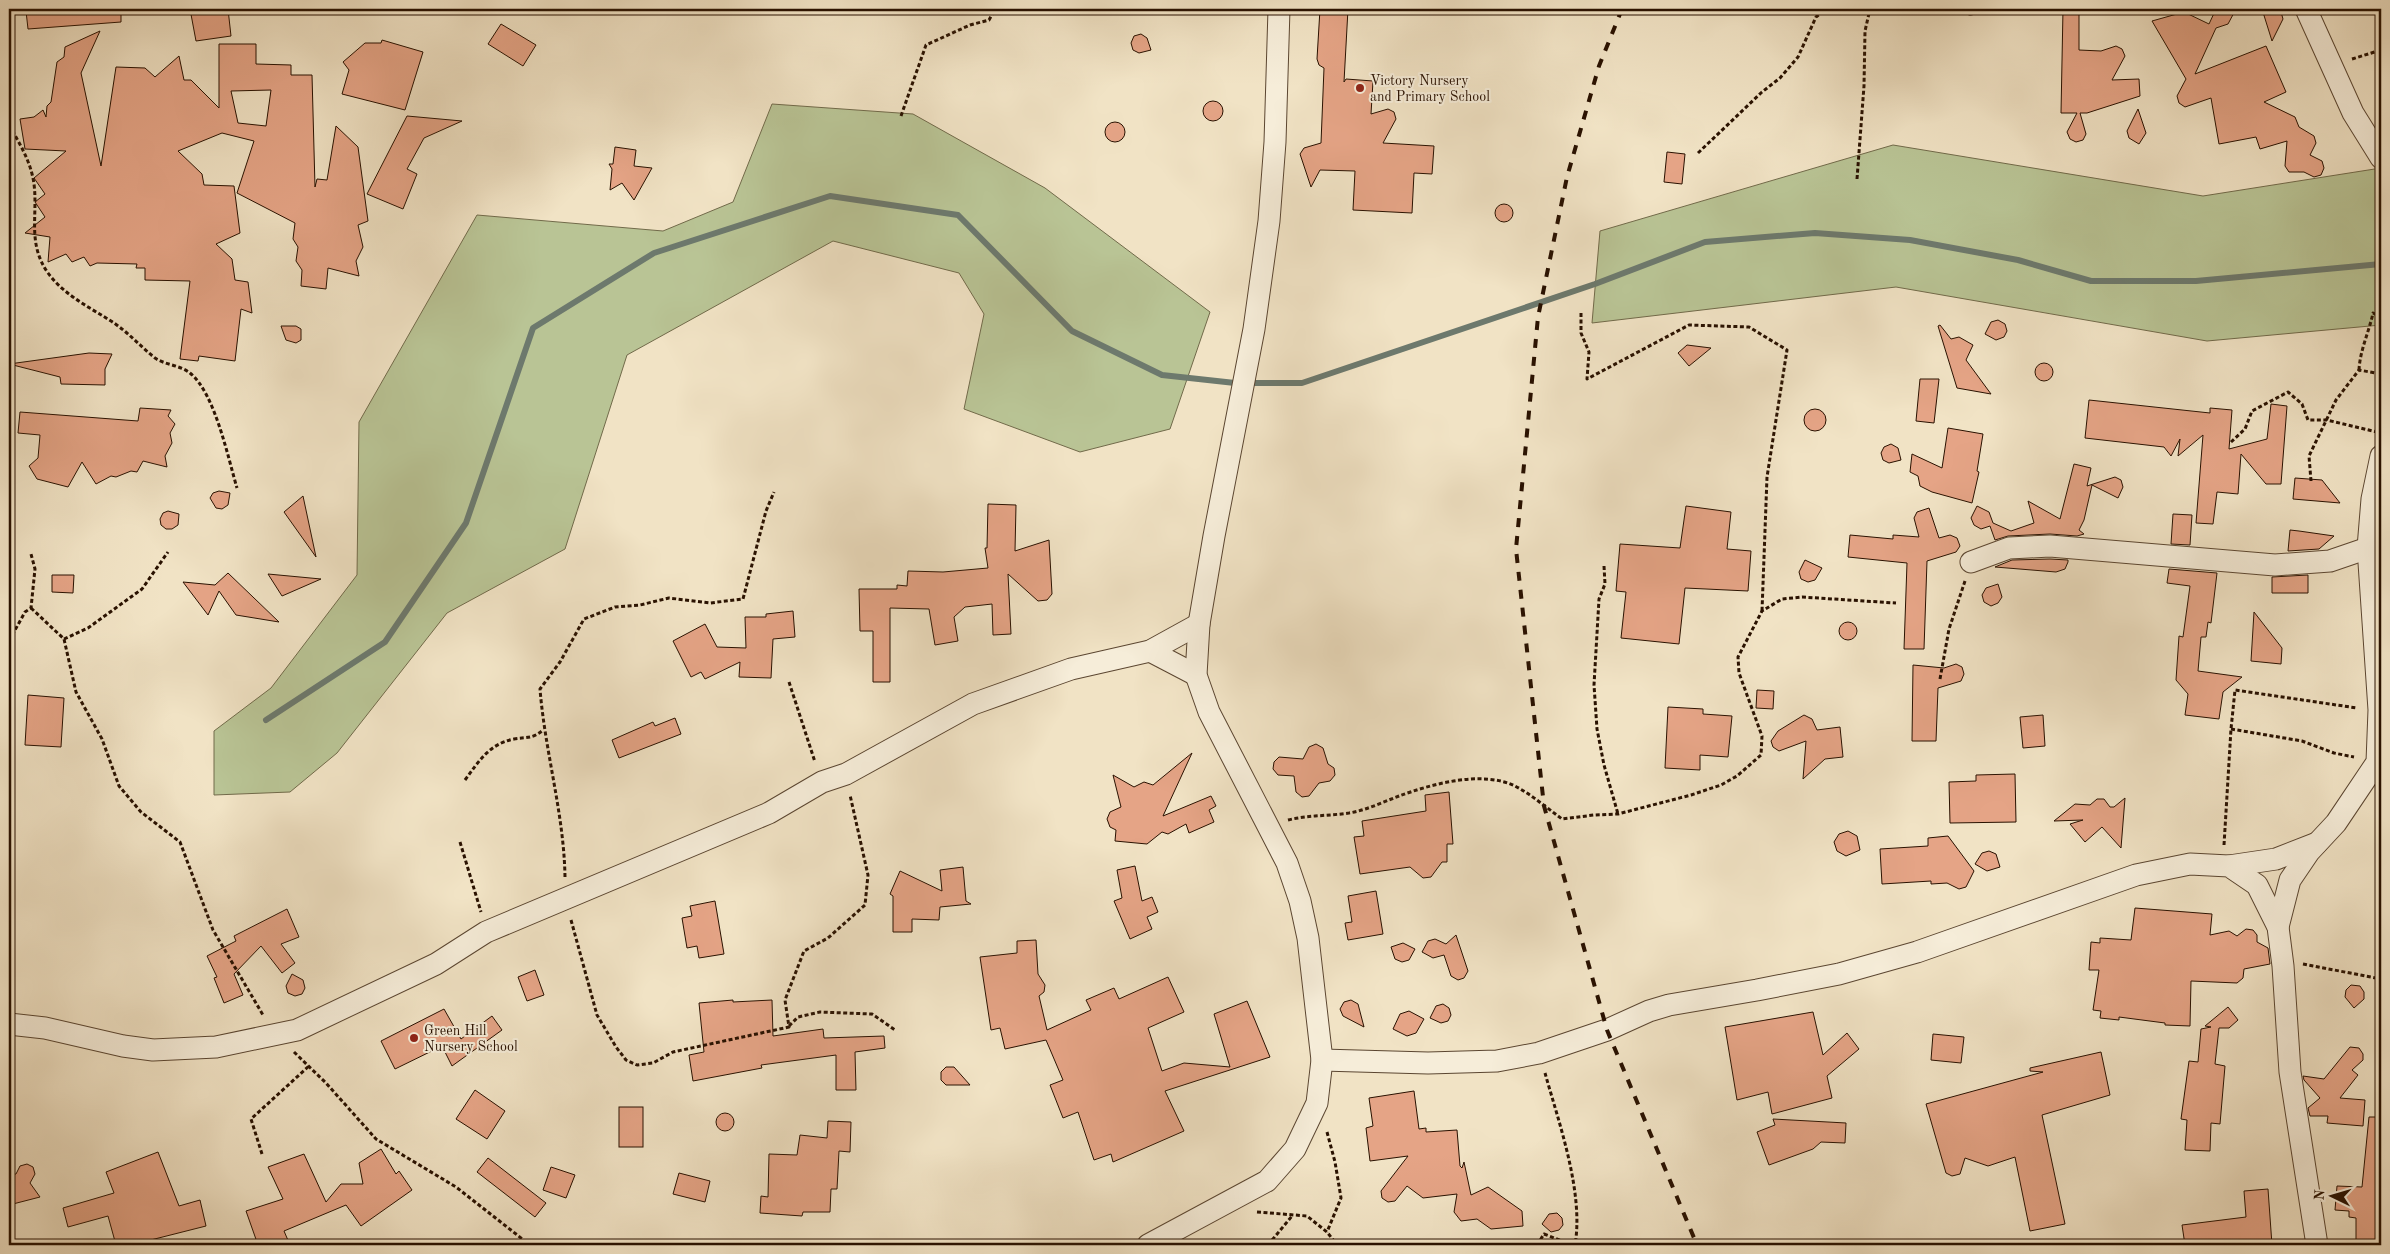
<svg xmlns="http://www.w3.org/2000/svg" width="2390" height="1254" font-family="'Old Standard TT',serif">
	<rect width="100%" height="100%" fill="#f1e3c5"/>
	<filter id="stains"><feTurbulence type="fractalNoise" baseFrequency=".004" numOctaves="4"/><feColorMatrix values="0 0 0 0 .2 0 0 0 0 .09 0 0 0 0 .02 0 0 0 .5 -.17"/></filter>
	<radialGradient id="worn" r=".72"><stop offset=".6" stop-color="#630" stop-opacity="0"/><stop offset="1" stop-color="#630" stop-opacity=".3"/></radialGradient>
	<g fill="#b9c495" stroke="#716a4a">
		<polygon points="772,104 913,114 1045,188 1210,312 1170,429 1080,452 964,409 984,314 959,273 833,241 627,355 565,549 447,613 337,753 290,792 214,795 214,731 271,688 357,575 359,422 477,215 663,231 733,202"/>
		<polygon points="1893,145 2203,196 2381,168 2381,325 2207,341 1896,287 1592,323 1600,231"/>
	</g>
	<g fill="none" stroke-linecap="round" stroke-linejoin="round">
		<polyline stroke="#6d796d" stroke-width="6" points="266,720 385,642 466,523 533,328 654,253 830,196 958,215 1072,331 1162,375 1235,383 1302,383 1595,284 1705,242 1815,233 1910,240 2018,260 2091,281 2196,281 2381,264"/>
	</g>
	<g fill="#e5a486" stroke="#291100" fill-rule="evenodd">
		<polygon points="44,9 121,9 121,22 28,29 26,11"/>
		<polygon points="190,9 228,9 231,36 196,41"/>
		<polygon points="1320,9 1348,9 1344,82 1346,79 1373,81 1371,114 1388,109 1394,112 1396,119 1383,143 1434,146 1432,174 1414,173 1412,213 1353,210 1355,171 1320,170 1311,187 1300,154 1304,148 1321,143 1324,68 1319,65 1317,59"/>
		<polygon points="2063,9 2079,9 2079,50 2101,51 2116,46 2122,49 2125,56 2112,80 2139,79 2140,96 2087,113 2080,113 2086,134 2083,140 2076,142 2070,139 2067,132 2077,113 2061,113"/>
		<polygon points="2216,9 2236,9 2228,24 2216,28 2195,74 2266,46 2286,92 2264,102 2295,117 2299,127 2314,136 2316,143 2310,155 2322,161 2324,168 2321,175 2314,177 2304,172 2289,172 2285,166 2287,141 2260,149 2256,137 2219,144 2211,98 2185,107 2179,103 2177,96 2186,79 2152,21 2184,12 2209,24"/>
		<polygon points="2262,9 2276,9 2281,12 2283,19 2272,41"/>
		<polygon points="501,24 536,45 523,66 488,44"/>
		<path d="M100,31L81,73L101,166L116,67L145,68L155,77L179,56L184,80H191L219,108V44H256V64L291,65V75H312L315,187L317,179L327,180L336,126L358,147L368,221L358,225L363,247L356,261L359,276L328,268L326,289L301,286L302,270L296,261L298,247L293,239L295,223L237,193L254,141L222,133L178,151L202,174L204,185L234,186L240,233L216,244L232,259L235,280L248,282L252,313L241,309L235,361L199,356L198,361L180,359L190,281L145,280V268H136L137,264L97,263L90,266L84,257L72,262L66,254L48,262L50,237L25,233L45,217L35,202L45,194L34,178L66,151L25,149L20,119L34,117L43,110L46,117L47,106L51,102L57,62L64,57L65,47ZM271,90L266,126L238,123L231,91Z"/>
		<polygon points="1141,34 1147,38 1151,50 1139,53 1133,50 1131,43 1134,36"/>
		<polygon points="382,40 423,52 405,110 342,94 349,70 343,62 365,43 381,43"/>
		<circle cx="1213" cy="111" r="10"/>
		<polygon points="2138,109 2146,133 2139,144 2129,138 2127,131"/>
		<polygon points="407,116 462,121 424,138 407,169 417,174 403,209 367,194"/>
		<circle cx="1115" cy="132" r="10"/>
		<polygon points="615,147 636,150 634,166 652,168 634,200 622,183 610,190 612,169 609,164 613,164"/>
		<polygon points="1667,152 1685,154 1682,184 1664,182"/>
		<circle cx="1504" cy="213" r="9"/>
		<polygon points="1998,320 2005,324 2007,331 2004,337 1996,340 1985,334 1991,322"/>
		<polygon points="1940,325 1951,339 1959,337 1973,345 1966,360 1991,394 1957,388 1938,326"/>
		<polygon points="281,326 296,326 301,329 301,340 296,343 286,340"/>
		<polygon points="1687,345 1711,348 1689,366 1678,353"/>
		<polygon points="89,353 112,354 105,369 105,385 61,384 60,377 9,364"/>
		<circle cx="2044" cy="372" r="9"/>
		<polygon points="1920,379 1939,379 1934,423 1916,421"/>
		<polygon points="2089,400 2210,413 2210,408 2232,410 2229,449 2267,439 2271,404 2287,406 2281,484 2266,484 2241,454 2238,494 2217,492 2213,524 2196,523 2203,435 2178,456 2180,439 2171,456 2164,447 2085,438"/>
		<polygon points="140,408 171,410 168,416 175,424 170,433 172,443 165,456 167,467 143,461 137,472 131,471 116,477 111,476 96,484 82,462 68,487 37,479 29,466 38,458 40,435 18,433 20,412 138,421"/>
		<circle cx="1815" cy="420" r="11"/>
		<polygon points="1948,428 1983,434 1977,471 1979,472 1972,503 1932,492 1920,486 1918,476 1910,472 1912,454 1942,468"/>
		<polygon points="1891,444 1898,448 1901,460 1889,463 1883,460 1881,453 1884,447"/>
		<polygon points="2074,464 2091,468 2087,486 2115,477 2121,480 2123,487 2118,498 2092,485 2084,520 2079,530 2084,534 2077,536 2050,534 2008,536 1995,540 1990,526 1981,529 1974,525 1971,518 1977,506 1989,512 1993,523 2011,531 2034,523 2028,501 2060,519"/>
		<polygon points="2295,478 2322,480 2340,503 2293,499"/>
		<polygon points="219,491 230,493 228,505 222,509 216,508 210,498 213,493"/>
		<polygon points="303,496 316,557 284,512"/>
		<polygon points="988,504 1016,505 1015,551 1049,540 1052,594 1047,600 1038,601 1008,574 1011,634 993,635 992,604 965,607 954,617 958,641 935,645 929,609 890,608 890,682 873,682 873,631 860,631 859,589 897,589 897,585 907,586 908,571 943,572 988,568 985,548 987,548"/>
		<polygon points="1686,506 1731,512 1727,549 1751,551 1748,591 1685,588 1679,644 1621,638 1626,592 1616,591 1620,544 1680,548"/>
		<polygon points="1929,508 1939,538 1950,535 1957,538 1960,546 1956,552 1927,561 1924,649 1904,649 1907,563 1848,557 1850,535 1893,539 1893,535 1919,537 1914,518 1917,512"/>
		<polygon points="168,511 179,514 178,525 172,529 166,529 161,525 160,519 163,513"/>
		<polygon points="2173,514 2192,515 2190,545 2171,544"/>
		<polygon points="2290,530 2299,531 2334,536 2319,549 2288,551"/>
		<polygon points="2050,559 2068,560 2068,562 2065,569 2056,572 1995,567 2012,560"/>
		<polygon points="1805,560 1822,568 1815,580 1808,582 1801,579 1799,572"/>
		<polygon points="2169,569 2217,573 2211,623 2208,622 2206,637 2201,637 2198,671 2242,677 2223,692 2219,719 2185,715 2188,694 2176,680 2179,636 2183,637 2190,586 2167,583"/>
		<polygon points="228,573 279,622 236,615 219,591 208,615 183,582 215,585"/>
		<polygon points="268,574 321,579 282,596"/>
		<polygon points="52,575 74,575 73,593 52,592"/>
		<polygon points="2308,575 2308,593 2272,593 2272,577"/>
		<polygon points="1998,584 2002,597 1998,603 1991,606 1984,602 1982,595 1986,588"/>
		<polygon points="793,611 795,637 773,639 771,678 739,677 740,662 705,679 701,672 691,677 673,641 705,624 717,647 746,648 745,617 766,617 766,614"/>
		<polygon points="2254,612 2282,648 2281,664 2251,661"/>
		<circle cx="1848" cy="631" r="9"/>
		<polygon points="1956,664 1962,667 1964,674 1961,681 1938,688 1936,741 1912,741 1913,665 1944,668"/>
		<polygon points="1757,690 1774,691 1773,709 1756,708"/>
		<polygon points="28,695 64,698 61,747 25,745"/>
		<polygon points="1668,707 1703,709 1703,714 1732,716 1728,757 1700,755 1700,770 1665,768"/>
		<polygon points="1804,715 1812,719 1817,730 1840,727 1843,757 1825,759 1803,779 1806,741 1779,751 1773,747 1771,741 1778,731"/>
		<polygon points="2043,715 2045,746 2023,748 2020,717"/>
		<polygon points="675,718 681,734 619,758 612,740 653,722 655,726"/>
		<polygon points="1316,744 1323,748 1328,764 1334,768 1335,775 1330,781 1319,783 1309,796 1302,797 1296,792 1294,776 1278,775 1273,769 1274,762 1279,757 1303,759 1309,747"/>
		<polygon points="1192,753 1163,816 1211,796 1216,806 1209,810 1214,822 1189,833 1186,824 1168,834 1162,832 1147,844 1115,841 1116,830 1110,827 1107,819 1110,812 1121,807 1113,775 1134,787 1144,782 1153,785"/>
		<polygon points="2015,774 2016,822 1950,823 1949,782 1976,781 1976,775"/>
		<polygon points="1449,792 1453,844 1447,844 1447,862 1442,862 1431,877 1423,878 1410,867 1360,874 1354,837 1364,836 1362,821 1426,811 1425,795"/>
		<polygon points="2125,798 2121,848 2102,827 2085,842 2070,824 2083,820 2054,821 2075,804 2090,805 2097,799 2104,799 2110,807 2114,807"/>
		<polygon points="1848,831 1857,836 1860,850 1846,856 1837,851 1834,842 1839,834"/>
		<polygon points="1948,836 1974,871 1966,887 1959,889 1947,883 1931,884 1931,881 1882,884 1880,849 1928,846 1928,838"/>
		<polygon points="1989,851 1996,854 2000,867 1987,871 1975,864 1982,853"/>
		<polygon points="1135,866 1142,901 1152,897 1158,912 1147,917 1152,929 1130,939 1114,901 1122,898 1117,870"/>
		<polygon points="963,867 966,901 971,904 940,907 939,920 912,919 912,932 893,932 893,896 890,894 900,871 942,891 940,870"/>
		<polygon points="1376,891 1383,934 1348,940 1345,923 1352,922 1348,896"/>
		<polygon points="715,901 724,954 699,958 697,946 687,948 682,918 692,916 690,906"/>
		<polygon points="2135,908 2212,914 2210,935 2229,931 2237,936 2246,929 2253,930 2257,935 2257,942 2268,948 2270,964 2244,969 2243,978 2237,983 2191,981 2190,1026 2165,1025 2165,1023 2119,1017 2119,1020 2100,1018 2101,1011 2093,1010 2099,970 2089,970 2091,942 2100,943 2100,938 2131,940"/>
		<polygon points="287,909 299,937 281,944 295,963 282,973 261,946 234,974 243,995 224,1003 214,978 217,977 207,956 236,941 234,936"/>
		<polygon points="1456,935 1468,971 1464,978 1458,980 1451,976 1444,955 1433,958 1422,952 1428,941 1435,939 1446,944"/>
		<polygon points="1036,940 1038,974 1045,985 1044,992 1039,996 1047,1030 1091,1010 1086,1000 1114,988 1119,999 1168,977 1184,1012 1148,1028 1162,1071 1184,1063 1230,1067 1214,1014 1247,1001 1270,1057 1165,1091 1184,1131 1113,1162 1111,1154 1094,1160 1078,1112 1063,1118 1050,1085 1063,1080 1046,1040 1005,1049 1000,1028 991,1030 980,957 1017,953 1017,941"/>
		<polygon points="1403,943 1415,949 1409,960 1402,962 1395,959 1391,947"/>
		<polygon points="535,970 544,995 527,1001 518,977"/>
		<polygon points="292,974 303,980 305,988 302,994 295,996 288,993 286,986"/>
		<polygon points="2351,985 2360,986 2364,992 2364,999 2354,1008 2345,997 2346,990"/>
		<polygon points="733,1000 733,1002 772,1000 773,1036 823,1029 824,1038 884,1036 885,1048 855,1052 856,1090 836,1090 836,1055 761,1065 762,1068 693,1081 689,1055 704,1052 699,1003"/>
		<polygon points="1351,1000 1358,1004 1364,1027 1343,1016 1340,1009 1344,1002"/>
		<polygon points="1443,1004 1449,1008 1451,1015 1448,1021 1441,1023 1430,1018 1436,1006"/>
		<polygon points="2228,1007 2238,1020 2229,1028 2219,1028 2215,1064 2225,1066 2220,1124 2211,1123 2210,1151 2185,1150 2187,1120 2181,1119 2189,1061 2198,1062 2201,1029 2211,1027 2205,1026"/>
		<polygon points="444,1009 461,1039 492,1016 502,1030 452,1066 442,1046 395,1069 381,1041"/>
		<polygon points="1409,1011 1424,1019 1416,1033 1407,1036 1393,1029 1400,1014"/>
		<polygon points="1813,1012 1823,1055 1847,1033 1859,1049 1827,1076 1832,1098 1772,1114 1768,1092 1737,1100 1725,1027"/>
		<polygon points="1933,1034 1964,1037 1961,1063 1931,1060"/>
		<polygon points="2350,1047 2359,1048 2363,1054 2363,1060 2352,1070 2358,1075 2340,1098 2365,1100 2363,1126 2327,1123 2328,1116 2310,1116 2308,1108 2320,1098 2304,1080 2303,1076 2324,1079"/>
		<polygon points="2101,1052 2110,1095 2042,1115 2065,1224 2030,1231 2015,1157 1988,1166 1965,1158 1960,1174 1952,1176 1946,1173 1926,1104 2043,1072 2030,1071 2030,1068"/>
		<polygon points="946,1067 954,1067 970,1085 946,1085 941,1080 941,1072"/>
		<polygon points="475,1090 505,1111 487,1139 456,1119"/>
		<polygon points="1414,1091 1419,1129 1426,1128 1426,1132 1457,1130 1460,1166 1462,1168 1464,1162 1471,1195 1488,1187 1522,1211 1523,1226 1491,1229 1477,1219 1461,1221 1454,1212 1457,1194 1423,1198 1407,1186 1395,1201 1388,1202 1382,1198 1381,1191 1408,1156 1370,1161 1366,1128 1373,1126 1369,1098"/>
		<rect x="619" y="1107" width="24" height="40"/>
		<circle cx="725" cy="1122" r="9"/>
		<polygon points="2369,1117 2381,1117 2381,1243 2356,1243 2356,1218 2349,1217 2349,1211 2335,1210 2337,1186 2362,1187"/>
		<polygon points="1773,1119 1846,1123 1845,1143 1821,1142 1813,1149 1769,1165 1757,1132 1775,1125"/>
		<polygon points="828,1121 851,1122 850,1152 839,1151 837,1189 831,1189 830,1212 803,1212 802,1216 760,1213 761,1196 768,1197 769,1154 797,1155 800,1135 827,1138"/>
		<polygon points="381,1149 396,1174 399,1171 412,1190 361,1226 346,1205 284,1231 290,1245 258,1245 246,1211 283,1199 268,1167 304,1154 326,1202 341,1184 363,1184 359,1163"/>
		<polygon points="158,1152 179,1206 200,1200 206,1226 131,1245 116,1245 108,1216 68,1227 63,1208 114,1193 106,1172"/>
		<polygon points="488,1158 546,1203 535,1217 477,1172"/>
		<polygon points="27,1164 33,1167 35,1174 30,1183 40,1197 9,1205 9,1175 16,1174 20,1166"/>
		<polygon points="551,1167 575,1175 566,1198 543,1190"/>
		<polygon points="679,1173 710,1181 705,1202 673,1194"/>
		<polygon points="2268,1189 2272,1245 2185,1245 2182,1225 2246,1217 2244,1191"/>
		<polygon points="1557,1213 1562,1218 1563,1225 1559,1230 1551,1232 1542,1224 1549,1214"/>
	</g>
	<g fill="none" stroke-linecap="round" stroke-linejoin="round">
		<g stroke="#5b4631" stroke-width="23">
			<g id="street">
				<polyline points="2306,9 2353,113 2381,158"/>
				<polyline points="1971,562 2009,548 2050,546 2275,565 2330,561 2368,548 2380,549"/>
				<polyline points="1150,651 1196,675"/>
				<polyline points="2229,866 2276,859 2317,843"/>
				<polyline points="2278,927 2290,880 2309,852 2336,823 2377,762 2379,710 2368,548 2372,499 2381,456"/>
				<polyline points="9,1024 45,1028 123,1046 153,1050 216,1047 297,1030 436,964 486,932 769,813 822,782 846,774 973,704 1071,669 1150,651 1199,624"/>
				<polyline points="1322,1060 1428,1063 1497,1061 1539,1053 1607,1030 1649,1011 1669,1005 1757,990 1839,974 1917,952 2136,875 2190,864 2229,866 2257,885 2278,927 2283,966 2290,1072 2317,1245"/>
				<polyline points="1148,1245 1267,1181 1295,1149 1317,1103 1322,1060 1308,938 1300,901 1287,863 1209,712 1196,675 1199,624 1214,536 1254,329 1269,221 1275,142 1279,9"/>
			</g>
		</g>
		<g stroke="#291100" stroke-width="3" stroke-dasharray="4 2.5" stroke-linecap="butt">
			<polyline points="1943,9 1970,14 2018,9"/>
			<polyline points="2352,59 2381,50"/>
			<polyline points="901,116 926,45 970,25 989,20 995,9"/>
			<path d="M9,125C20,144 31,162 34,184C38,216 27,243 48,273C64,295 89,307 111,321C128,332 140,346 155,358C165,365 180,365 190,373C215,393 228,458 237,488"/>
			<polyline points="1698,153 1762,92 1780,78 1798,57 1816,17 1826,9"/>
			<polyline points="1857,179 1864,86 1865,31 1870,9"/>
			<polyline points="1581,313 1581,333 1589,352 1587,379 1689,325 1749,327 1787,350 1767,477 1762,611"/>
			<path d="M2359,370C2360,350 2369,332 2373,313L2381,317"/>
			<polyline points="2231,442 2245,429 2252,411 2288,392 2302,404 2308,420 2327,420 2381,433"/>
			<polyline points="2311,481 2309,456 2336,400 2359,370 2381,374"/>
			<polyline points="1604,566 1605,584 1599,599 1594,685 1597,729 1604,765 1618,814"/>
			<polyline points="31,608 64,639 76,692 102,739 119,786 141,812 180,842 213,930 263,1015"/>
			<polyline points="64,639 88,628 142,589 168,552"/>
			<polyline points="9,641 25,612 31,608 35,569 31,554"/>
			<polyline points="1940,679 1949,629 1965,581"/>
			<polyline points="789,682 815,762"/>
			<polyline points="2231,729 2302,741 2334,753 2354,757"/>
			<path d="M465,780C479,761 489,744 514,739C526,737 533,739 543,730"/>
			<path d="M1288,820C1308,815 1329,816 1349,813C1367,810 1383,802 1399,796C1432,784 1482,770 1515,786C1532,795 1547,808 1562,819L1594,815L1618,814L1691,795L1721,785L1737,776L1761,755L1762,736L1739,673L1738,657L1762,611L1782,599L1802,597L1896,603"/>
			<polyline points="460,842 481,912"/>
			<polyline points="2224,845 2231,729 2235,690 2357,708"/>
			<path d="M565,877C564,814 545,752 540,689L560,662L584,619L615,607L640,605L669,598L710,603L743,599L766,511L774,492"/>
			<polyline points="571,920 597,1015 616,1047 626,1060 637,1065 653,1063 673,1052 789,1027 785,1000 804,951 828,938 865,905 868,875 850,795"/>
			<polyline points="2303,964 2381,979"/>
			<polyline points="789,1026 798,1017 820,1012 872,1014 895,1030"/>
			<polyline points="294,1052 326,1083 376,1139 456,1187 530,1245"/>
			<path d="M1545,1073C1559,1123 1584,1193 1575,1245"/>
			<polyline points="1327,1132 1335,1162 1341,1198 1327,1232"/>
			<polyline points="262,1154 251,1119 309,1066"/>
			<polyline points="1257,1212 1307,1216 1327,1232 1337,1245"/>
			<polyline points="1268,1245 1292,1216"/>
			<polyline points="1537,1245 1544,1234 1572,1245"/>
		</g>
		<use href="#street" stroke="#f6edd9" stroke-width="21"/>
		<polyline stroke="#291100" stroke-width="4" stroke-dasharray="9 9" stroke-linecap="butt" points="1622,9 1599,66 1567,177 1538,317 1516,549 1544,806 1607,1030 1697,1245"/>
	</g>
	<g fill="#8f2418" stroke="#f6edd9" stroke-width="2">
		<circle cx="1360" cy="88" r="5"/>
		<circle cx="414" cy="1038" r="5"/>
	</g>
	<g text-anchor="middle" stroke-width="4" stroke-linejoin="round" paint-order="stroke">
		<g font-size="14" fill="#291100" stroke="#f6edd9" text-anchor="start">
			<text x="1370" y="85">Victory Nursery<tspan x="1370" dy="16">and Primary School</tspan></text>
			<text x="424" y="1035">Green Hill<tspan x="424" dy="16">Nursery School</tspan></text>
		</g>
	</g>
	<rect width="2390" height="1254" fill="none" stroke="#f1e3c5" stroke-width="30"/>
	<rect x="10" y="10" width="2370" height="1234" fill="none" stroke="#291100" stroke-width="2.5"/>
	<rect x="15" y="15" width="2360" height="1224" fill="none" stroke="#291100"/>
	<g transform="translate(2332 1196) rotate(275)" stroke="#f6edd9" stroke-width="4" paint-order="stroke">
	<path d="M0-4L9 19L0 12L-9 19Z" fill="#291100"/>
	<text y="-8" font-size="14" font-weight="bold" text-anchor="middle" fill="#291100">N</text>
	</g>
	<rect width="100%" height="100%" filter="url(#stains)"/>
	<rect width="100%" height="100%" fill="url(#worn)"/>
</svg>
